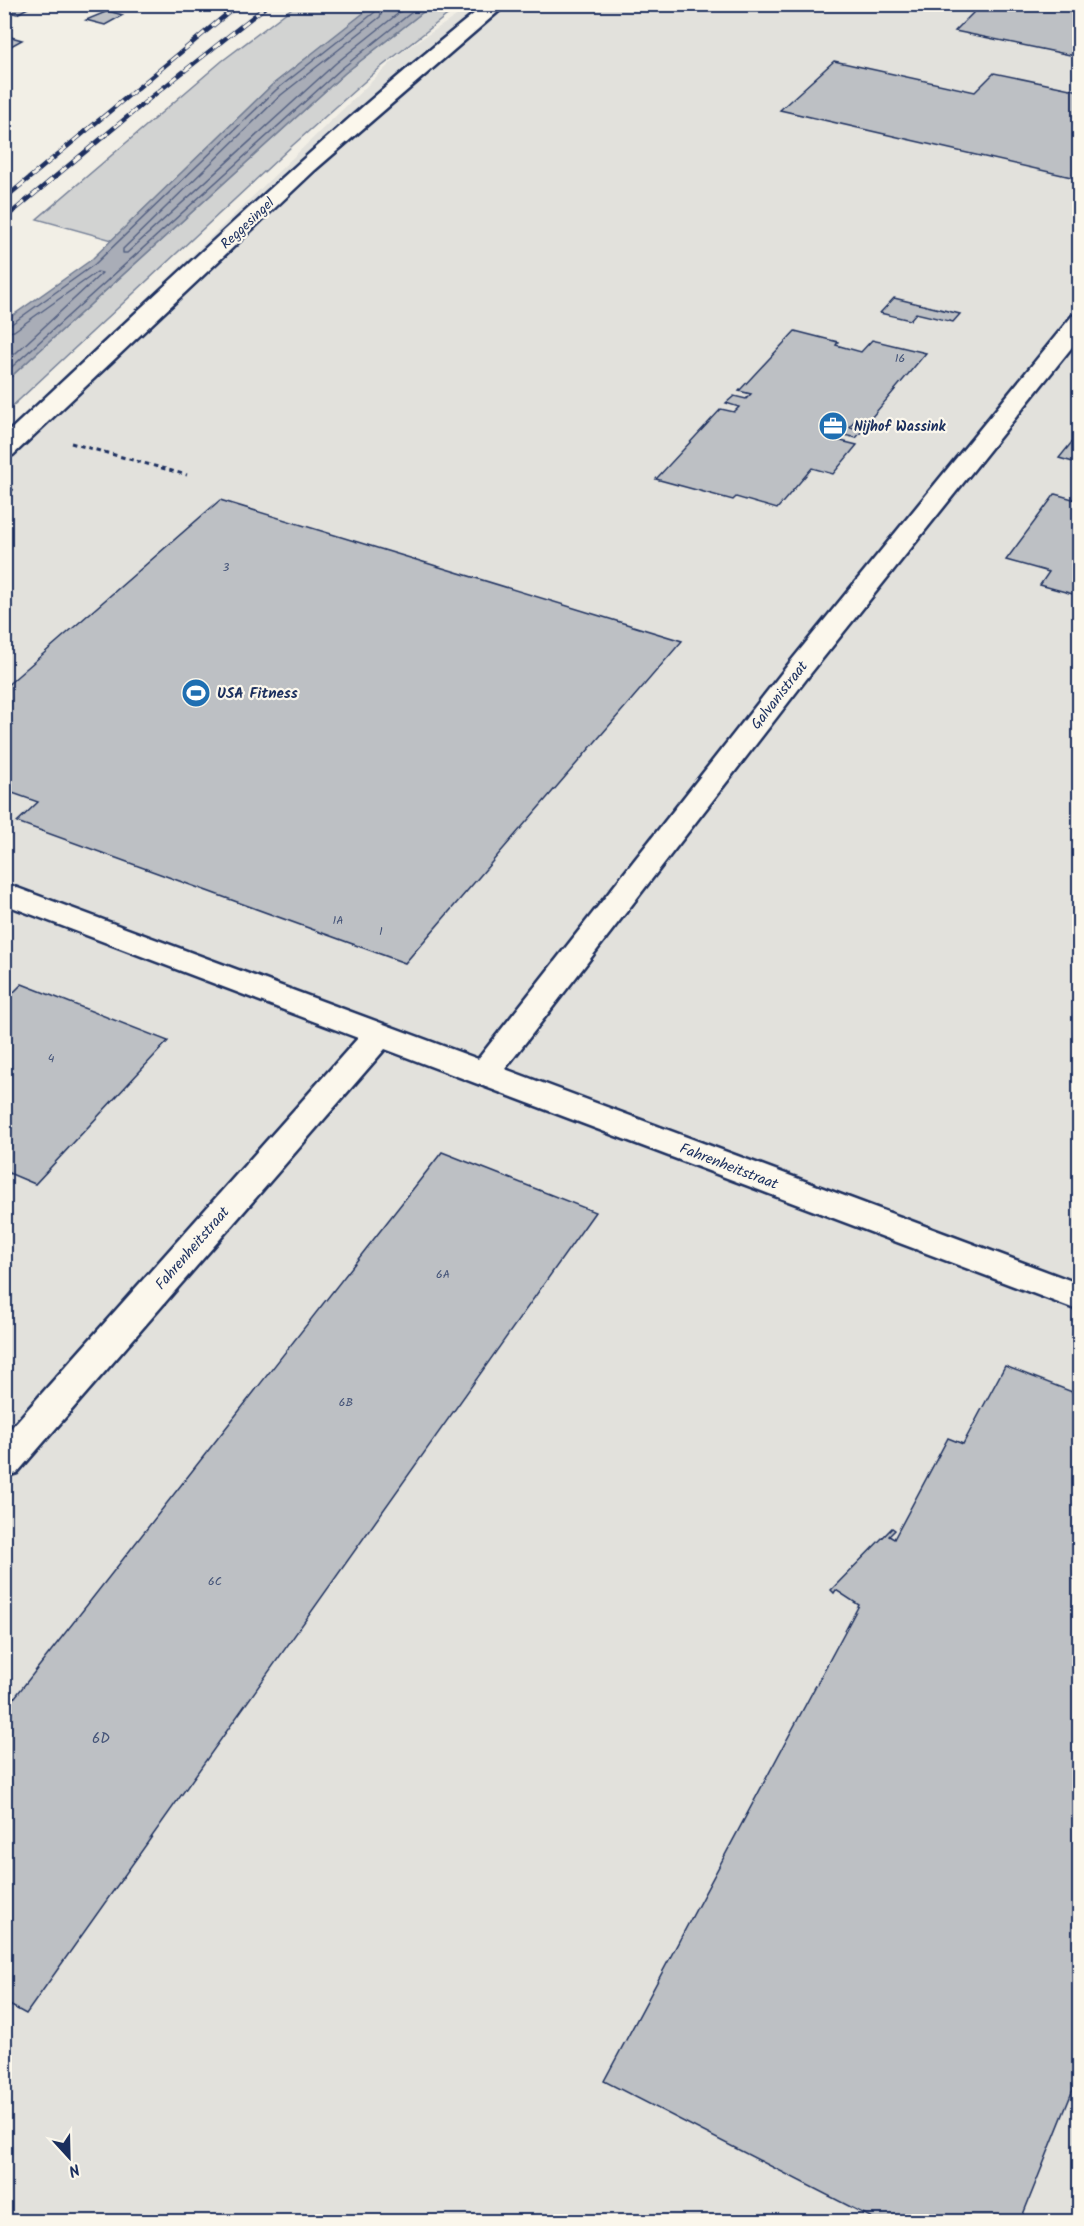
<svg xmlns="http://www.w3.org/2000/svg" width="1084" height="2226" font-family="Kalam,sans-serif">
	<rect width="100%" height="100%" fill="#f2efe6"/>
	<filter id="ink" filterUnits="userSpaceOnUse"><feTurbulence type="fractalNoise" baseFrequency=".0167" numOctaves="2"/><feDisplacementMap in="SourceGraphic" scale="12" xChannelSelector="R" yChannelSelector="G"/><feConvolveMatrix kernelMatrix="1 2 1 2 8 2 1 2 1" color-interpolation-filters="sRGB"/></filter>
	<g filter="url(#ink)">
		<polygon fill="#e2e1dc" points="473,5 1079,5 1079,2221 5,2222 5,436 403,51"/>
		<g fill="#d2d3d2" stroke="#768198" stroke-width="1.5">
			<polygon points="296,5 375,5 272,85 112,240 37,219 222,61"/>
			<polygon points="432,5 460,5 381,67 293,145 5,413 5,382 345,73"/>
		</g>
		<polygon fill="#a9adb7" stroke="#707b93" stroke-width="1.5" points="375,4 432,5 345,73 5,382 5,321 91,260 272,85"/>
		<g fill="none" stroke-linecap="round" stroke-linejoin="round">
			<g stroke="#546182" stroke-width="1.5">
				<polyline points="385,4 380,17 281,95 123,249 123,253 127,253 336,63 410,4"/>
				<polyline points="4,326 10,325 95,264 276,90 375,12 378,4"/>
				<polyline points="4,333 14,331 97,272 102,273 4,364"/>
				<polyline points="4,374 341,69 422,4"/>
			</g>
		</g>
		<g fill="#bdc0c4" stroke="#1b2f5e" stroke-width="1.5">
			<polygon points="4,4 15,4 28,8 17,14 4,11"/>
			<polygon points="982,4 1080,4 1080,57 955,31"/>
			<polygon points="108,11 123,15 105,25 86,20"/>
			<polygon points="4,35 22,40 11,46 4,44"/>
			<polygon points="834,61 975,92 994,73 1080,91 1080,179 780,110"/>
			<polygon points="894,298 960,314 953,322 916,313 910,320 880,313"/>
			<polygon points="795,331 838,342 836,345 861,352 872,340 926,353 866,424 854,421 850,427 863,430 856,438 841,434 837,440 857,445 833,474 812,468 777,509 736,497 733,500 656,479 721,409 734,412 739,407 726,403 734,396 746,399 751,394 739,391"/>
			<polygon points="1080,432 1080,464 1059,458"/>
			<polygon points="1055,494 1080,501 1080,596 1040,585 1049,572 1006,560"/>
			<polygon points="220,500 682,641 405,963 17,822 38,802 4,790 4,688"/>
			<polygon points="22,984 168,1041 35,1184 4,1171 4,1002"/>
			<polygon points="442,1152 595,1212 26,2014 4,2002 4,1711"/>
			<polygon points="1005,1366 1080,1395 1080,2072 1020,2222 880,2222 604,2081 859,1605 836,1590 834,1593 831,1590 892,1528 895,1530 889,1536 894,1539 948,1438 963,1444"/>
		</g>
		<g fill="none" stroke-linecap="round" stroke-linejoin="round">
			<g stroke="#1b2f5e" stroke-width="5">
				<polygon id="street" points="1080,314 1080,337 811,673 505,1069 1080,1284 1080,1311 385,1049 17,1473 4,1477 4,1436 358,1038 4,904 4,883 478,1059 791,661 1072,316"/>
			</g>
			<g stroke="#1b2f5e" stroke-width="5">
				<path id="primary" d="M486,4H507L315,170L13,455L4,457V436C162,289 317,139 486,4Z"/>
			</g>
			<g stroke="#1b2f5e" stroke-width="3" stroke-dasharray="4.5 4" stroke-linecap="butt">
				<polyline points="71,443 187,475"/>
				<polyline points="4,498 16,486"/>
			</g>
			<use href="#street" fill="#fbf7ec" fill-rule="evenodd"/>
			<use href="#primary" fill="#fbf7ec" fill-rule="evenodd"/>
			<g stroke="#1b2f5e" stroke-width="4.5">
				<g id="rail">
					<polyline points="4,199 239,4"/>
					<polyline points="4,219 149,99 269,4"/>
				</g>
			</g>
			<use href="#rail" stroke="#fbf7ec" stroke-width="3" stroke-dasharray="9" stroke-linecap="butt"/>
		</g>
	</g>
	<defs>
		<g id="office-disc" transform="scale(1.5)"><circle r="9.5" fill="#1f6fb2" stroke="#fbf7ec"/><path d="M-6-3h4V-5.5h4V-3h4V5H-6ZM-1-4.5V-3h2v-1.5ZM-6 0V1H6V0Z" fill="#fff"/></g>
		<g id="stadium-disc" transform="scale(1.5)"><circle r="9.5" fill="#1f6fb2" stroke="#fbf7ec"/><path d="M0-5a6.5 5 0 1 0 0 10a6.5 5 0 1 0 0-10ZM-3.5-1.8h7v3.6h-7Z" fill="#fff"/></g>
	</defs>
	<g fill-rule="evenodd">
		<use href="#office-disc" x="833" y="426"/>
		<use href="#stadium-disc" x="196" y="693"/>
	</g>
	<g text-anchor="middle" stroke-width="4.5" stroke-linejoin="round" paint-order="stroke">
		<g font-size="12" fill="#445378">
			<text x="900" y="362">16</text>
			<text x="226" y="571">3</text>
			<text x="338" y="924">1A</text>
			<text x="381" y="935">1</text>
			<text x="51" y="1062">4</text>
			<text x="443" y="1278">6A</text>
			<text x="346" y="1406">6B</text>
			<text x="215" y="1585">6C</text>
		</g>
		<g font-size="14" fill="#1b2f5e" stroke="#fbf7ec">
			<text transform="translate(247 223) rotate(-43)" y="5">Reggesingel</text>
		</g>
		<g font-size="14" font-weight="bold" fill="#1b2f5e" stroke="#fbf7ec" text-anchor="start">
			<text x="854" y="431">Nijhof Wassink</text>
		</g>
		<g font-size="15" font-weight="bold" fill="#1b2f5e" stroke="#fbf7ec" text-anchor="start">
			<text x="217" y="698">USA Fitness</text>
		</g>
		<g font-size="15" fill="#1b2f5e" stroke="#fbf7ec">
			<text transform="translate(779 695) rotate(-52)" y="5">Galvanistraat</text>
			<text transform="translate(729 1166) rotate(21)" y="5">Fahrenheitstraat</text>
			<text transform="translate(192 1248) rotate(-49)" y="5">Fahrenheitstraat</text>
		</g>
		<g font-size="15" fill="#445378">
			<text x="101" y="1743">6D</text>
		</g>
	</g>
	<rect width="1084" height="2226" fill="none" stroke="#fbf7ec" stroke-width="24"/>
	<rect x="12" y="12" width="1060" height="2202" fill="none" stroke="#1b2f5e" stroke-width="2" filter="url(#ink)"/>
	<g transform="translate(69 2157) rotate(158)" stroke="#fbf7ec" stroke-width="4.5" paint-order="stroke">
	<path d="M0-4.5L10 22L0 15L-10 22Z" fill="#1b2f5e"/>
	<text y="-9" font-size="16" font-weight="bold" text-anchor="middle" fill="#1b2f5e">N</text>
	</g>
</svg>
